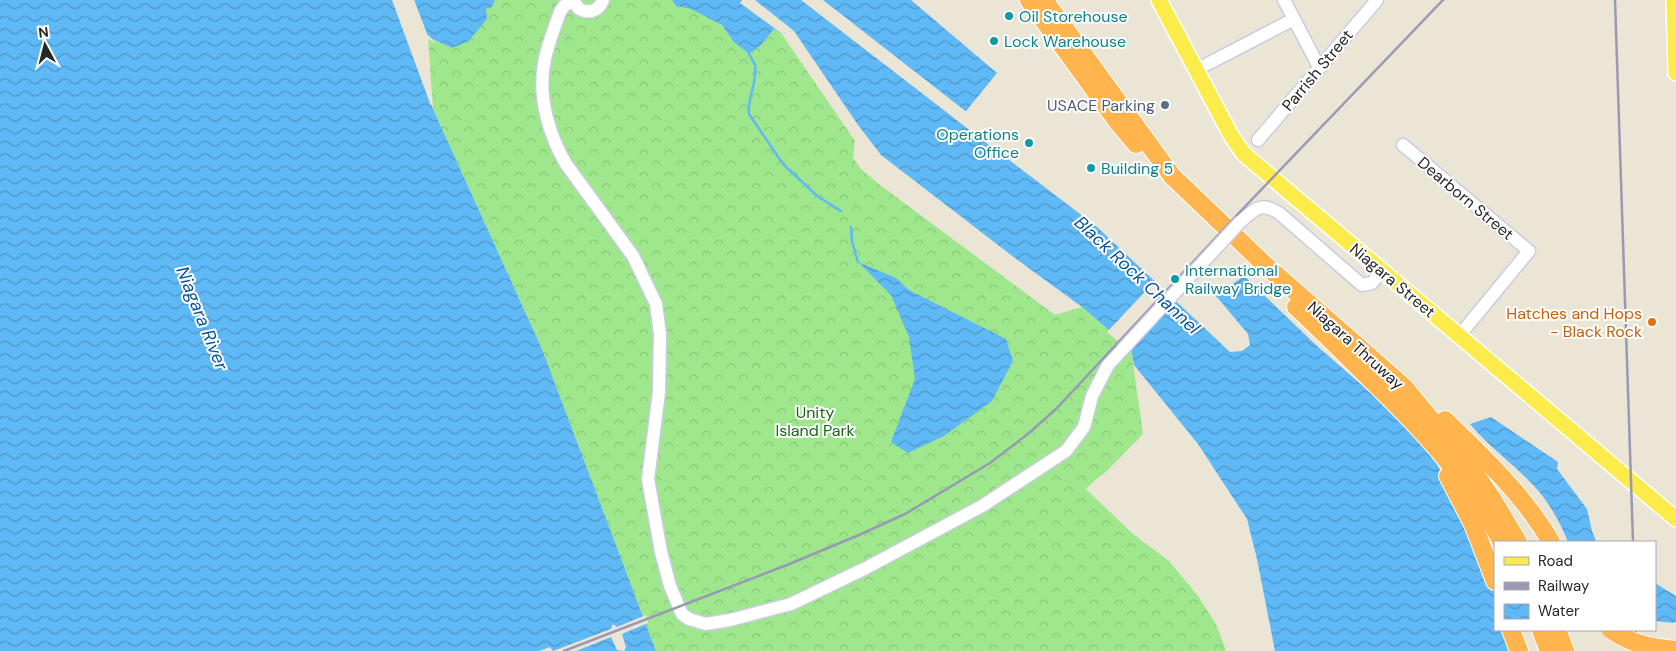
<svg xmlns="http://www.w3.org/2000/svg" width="1676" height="651" font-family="'DM Sans',sans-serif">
	<defs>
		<pattern id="forest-crowns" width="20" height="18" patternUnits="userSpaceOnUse" patternTransform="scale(1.25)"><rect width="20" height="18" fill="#9fe78d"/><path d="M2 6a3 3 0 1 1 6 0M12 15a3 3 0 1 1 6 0" fill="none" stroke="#89c67a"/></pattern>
		<pattern id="water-waves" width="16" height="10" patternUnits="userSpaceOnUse" patternTransform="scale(1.25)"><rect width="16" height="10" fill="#5fb9f7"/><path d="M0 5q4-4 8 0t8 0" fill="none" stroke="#4e96c8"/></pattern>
	</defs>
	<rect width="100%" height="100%" fill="#ebe5d6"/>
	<polygon fill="url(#forest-crowns)" points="495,0 672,0 676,6 691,9 722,25 733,41 761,45 774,29 781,33 855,141 853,158 861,169 880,185 1055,315 1082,307 1131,349 1143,434 1106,472 1095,480 1086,489 1133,534 1169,561 1198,596 1217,626 1226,651 656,651 542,349 433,109 428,37 452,48 486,9 492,7"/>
	<g fill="url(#water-waves)">
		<polygon points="0,0 393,0 433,109 542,349 656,651 0,651"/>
		<polygon points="414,0 495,0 492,7 486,9 487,19 469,41 452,48 428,37"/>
		<polygon points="672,0 911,0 997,73 958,121 1097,227 1230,352 1242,351 1250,345 1248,334 1216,296 1244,276 1317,346 1393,412 1408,428 1437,464 1468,526 1495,559 1495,630 1519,630 1515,651 1275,651 1257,559 1247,519 1198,444 1134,365 1131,349 1082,307 1011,255 881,155 858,125 794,31 781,33 774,29 761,45 749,54 733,41 722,25 691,9 676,6"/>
		<polygon points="858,262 896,278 909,290 1006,339 1013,361 992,401 944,436 908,453 891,442 915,379 909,337 891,295"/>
		<path d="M1491,417L1558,462L1557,469L1587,509L1592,531L1596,541L1599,542H1568C1560,522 1549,502 1534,486C1514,464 1489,447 1470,424Z"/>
		<polygon points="1655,583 1676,596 1676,621 1674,623 1655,621"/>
	</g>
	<g fill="#ebe5d6">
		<polygon points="392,0 396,0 432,99 431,106"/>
		<polygon points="412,0 414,0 427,34 437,44 426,38"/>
		<polygon points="742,0 755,0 794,31 781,33 740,3"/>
		<polygon points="801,0 823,0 968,113 962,121 1003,153 1002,155"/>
		<polygon points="1156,280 1175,298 1127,349 1107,332"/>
		<polygon points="646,615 648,623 622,634 626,647 624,651 617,650 611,637 576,651 539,651 550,647 553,651 611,629 613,624 617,627"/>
	</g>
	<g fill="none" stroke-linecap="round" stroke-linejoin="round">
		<g stroke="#5fb9f7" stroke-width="2.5">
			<path d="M749,54C751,58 754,62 755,65C758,81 747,97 749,114L783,164L817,196L841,211"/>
			<polyline points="851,227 852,242 858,262"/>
		</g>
		<g stroke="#cbcce2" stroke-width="15">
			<g id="minor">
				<path d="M573,0L579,9C589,14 599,11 603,0"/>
				<polyline points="1284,0 1319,67"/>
				<path d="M573,1L564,6L560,12C554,29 547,46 544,64C538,98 549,135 566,164L633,256L656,304L660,334L659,392L648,479L661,552L670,586L682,614L689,619L706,624L730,620L791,604L866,568L982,506L1066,451L1084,427L1092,396L1108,365L1122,350"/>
				<polyline points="1196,70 1294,19"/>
				<polyline points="1258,140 1377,0"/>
				<polyline points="1403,145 1529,251 1459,336"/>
				<path d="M1241,221C1256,208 1262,202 1279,213L1362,285L1372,283L1382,271"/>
			</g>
		</g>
		<g stroke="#fff" stroke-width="18">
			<g id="major">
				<polyline points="1159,0 1232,137 1244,154 1676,519"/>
				<polyline points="1674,0 1676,73"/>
			</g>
		</g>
		<g stroke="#fff" stroke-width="20">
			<g id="highway">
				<polyline points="1029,0 1117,121 1136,144"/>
				<polyline points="1044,0 1172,176 1263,263 1404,387 1471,468 1493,500 1518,542"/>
				<path d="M1296,307C1321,330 1345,354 1370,379C1421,428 1469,479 1502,542"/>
				<path d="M1445,420C1484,458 1524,495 1551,542"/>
				<polyline points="1448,476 1473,524 1495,581"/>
				<polyline points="1511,630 1519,651"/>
				<polyline points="1541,630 1549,651"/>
				<polyline points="1557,630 1565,651"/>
			</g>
		</g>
		<use href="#minor" stroke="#fff" stroke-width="12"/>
		<use href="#major" stroke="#fbeb4b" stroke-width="15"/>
		<use href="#highway" stroke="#ffb44d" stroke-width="18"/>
		<g stroke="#9999b3" stroke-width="2.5">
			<polyline points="1615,0 1633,542"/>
			<polyline points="1636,630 1637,651"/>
			<polyline points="564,651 787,565 859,535 905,514 990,463 1029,433 1056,409 1236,216 1443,0"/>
		</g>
		<g stroke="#cbcce2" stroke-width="15" stroke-linecap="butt">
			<polyline id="minor-bridge" points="1122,350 1241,221"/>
		</g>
		<g stroke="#fff" stroke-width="20" stroke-linecap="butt">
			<path id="highway-bridge" d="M1611,630C1632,644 1651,648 1676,650"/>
		</g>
		<use href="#minor-bridge" stroke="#fff" stroke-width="12"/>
		<use href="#highway-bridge" stroke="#ffb44d" stroke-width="18"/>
	</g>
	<g fill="#0f9aa8" stroke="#fff" stroke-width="2">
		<circle cx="1009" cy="16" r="5"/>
		<circle cx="994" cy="41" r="5"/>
		<circle cx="1029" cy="143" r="5"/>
		<circle cx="1091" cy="168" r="5"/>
		<circle cx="1175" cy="279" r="5"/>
	</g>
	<circle fill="#5c6f8a" stroke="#fff" stroke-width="2" cx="1165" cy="105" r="5"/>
	<circle fill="#e8710a" stroke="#fff" stroke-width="2" cx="1652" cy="322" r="5"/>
	<g text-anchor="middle" stroke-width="4" stroke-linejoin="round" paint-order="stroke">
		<g font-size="16" fill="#0d838f" stroke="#fff" text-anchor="start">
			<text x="1019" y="22">Oil Storehouse</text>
			<text x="1004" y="47">Lock Warehouse</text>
			<text x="1019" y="140" text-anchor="end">Operations<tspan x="1019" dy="18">Office</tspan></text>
			<text x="1101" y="174">Building 5</text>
			<text x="1185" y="276">International<tspan x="1185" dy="18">Railway Bridge</tspan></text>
		</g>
		<g font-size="16" fill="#272727" stroke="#fff">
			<text transform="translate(1317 70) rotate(-50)" y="6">Parrish Street</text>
			<text transform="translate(1466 198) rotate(40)" y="6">Dearborn Street</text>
			<text transform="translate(1393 280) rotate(40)" y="6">Niagara Street</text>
			<text transform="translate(1356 345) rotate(42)" y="6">Niagara Thruway</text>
		</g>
		<g font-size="16" fill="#4e5e75" stroke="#fff" text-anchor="end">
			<text x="1155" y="111">USACE Parking</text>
		</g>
		<g font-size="16" fill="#c56008" stroke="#fff" text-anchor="end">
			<text x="1642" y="319">Hatches and Hops<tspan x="1642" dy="18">- Black Rock</tspan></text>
		</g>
		<g font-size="16" fill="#196713" stroke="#fff">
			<text x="815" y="418">Unity<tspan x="815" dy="18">Island Park</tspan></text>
		</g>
		<g font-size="18" font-style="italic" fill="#03539e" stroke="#fff">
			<text transform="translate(1137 275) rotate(43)" y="6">Black Rock Channel</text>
			<text transform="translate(202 318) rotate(68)" y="6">Niagara River</text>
		</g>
	</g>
	<rect x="1494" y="541" width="162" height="90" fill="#ffffff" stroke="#a9a9a9"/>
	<rect x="1504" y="557" width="25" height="8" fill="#fbeb4b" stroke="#a9a9a9"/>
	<text x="1538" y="566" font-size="15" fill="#272727">Road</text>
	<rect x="1504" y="582" width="25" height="8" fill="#9999b3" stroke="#a9a9a9"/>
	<text x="1538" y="591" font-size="15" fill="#272727">Railway</text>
	<rect x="1504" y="604" width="25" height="15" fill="url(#water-waves)" stroke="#a9a9a9"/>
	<text x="1538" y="616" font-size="15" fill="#272727">Water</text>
	<g transform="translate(45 45) rotate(353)" stroke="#ffffff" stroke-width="4" paint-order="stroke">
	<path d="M0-4L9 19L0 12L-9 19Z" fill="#272727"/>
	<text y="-8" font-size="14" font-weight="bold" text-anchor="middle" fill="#272727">N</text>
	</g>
</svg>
